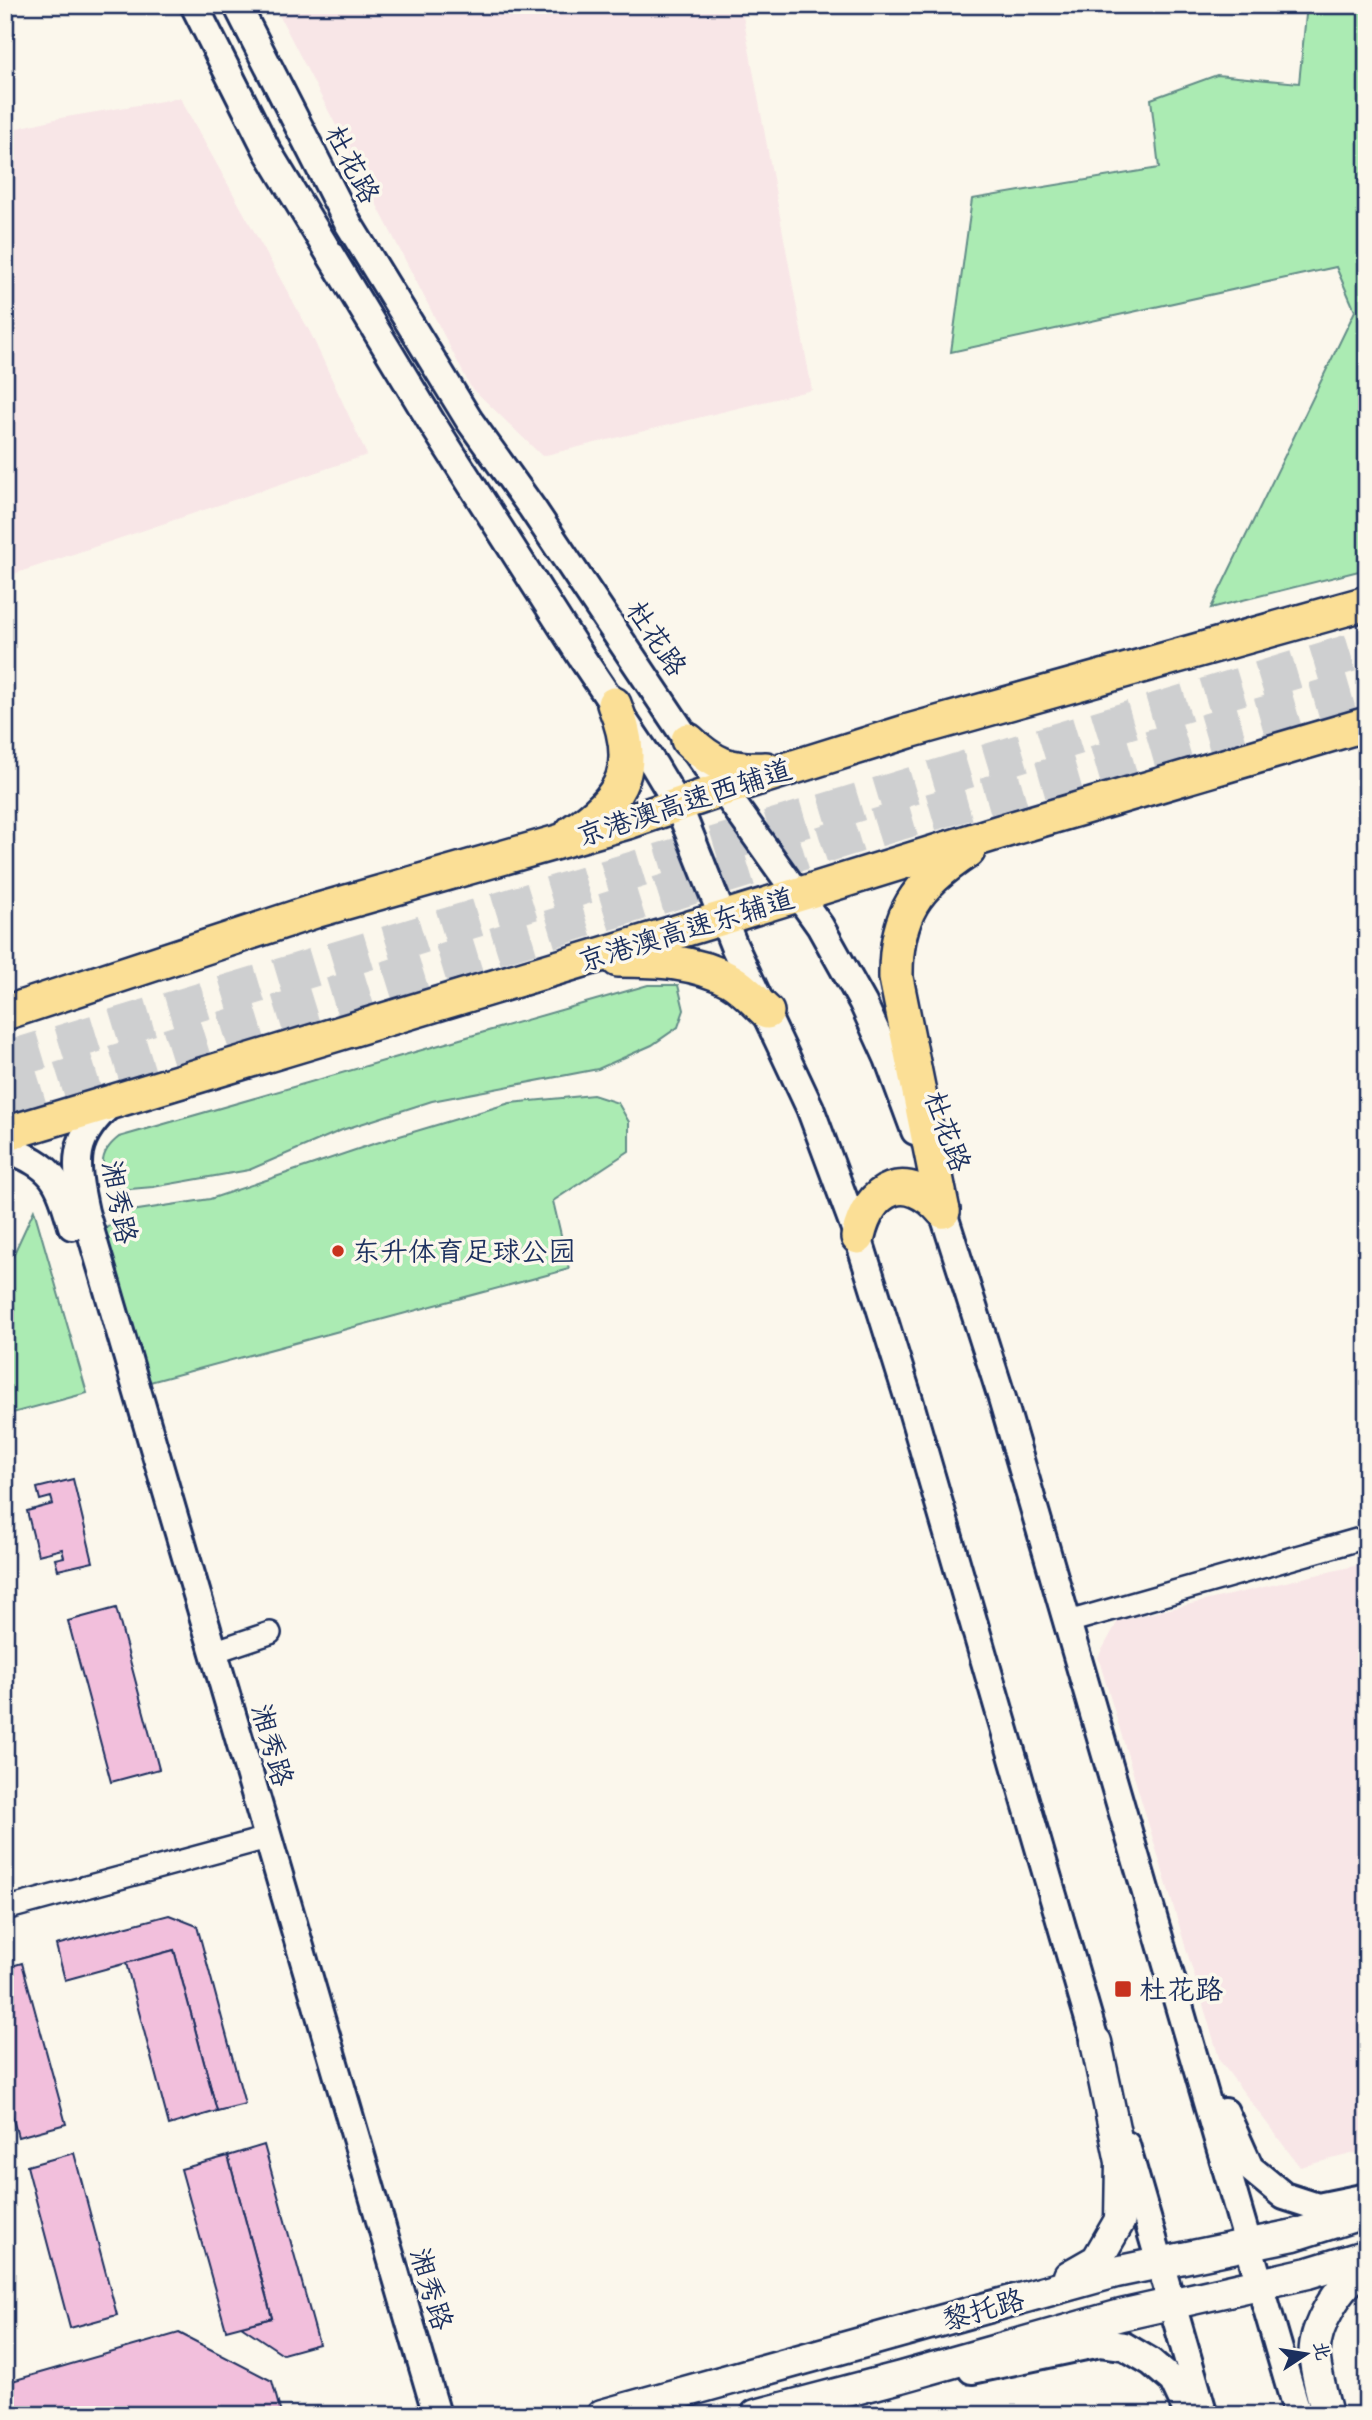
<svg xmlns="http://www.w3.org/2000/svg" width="1372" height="2420" font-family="Caveat,'LXGW WenKai TC',sans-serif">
	<rect width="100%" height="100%" fill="#fbf7ec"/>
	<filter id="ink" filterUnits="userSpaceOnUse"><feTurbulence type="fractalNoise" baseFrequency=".0143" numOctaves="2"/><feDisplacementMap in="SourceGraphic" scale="14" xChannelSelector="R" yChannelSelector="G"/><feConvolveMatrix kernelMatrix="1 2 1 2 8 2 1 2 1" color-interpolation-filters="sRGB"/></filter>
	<g filter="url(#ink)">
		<g fill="#f8e6e7">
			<polygon points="276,5 741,5 812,390 542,456 470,386 275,7"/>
			<polygon points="180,98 311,334 367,455 5,577 5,131 60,118"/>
			<polygon points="1367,1563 1367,2150 1300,2167 1220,2061 1098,1657 1118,1621"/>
		</g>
		<g fill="#abebb3" stroke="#638d88" stroke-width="2">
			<polygon points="1307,5 1367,5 1367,569 1211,608 1355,311 1336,267 951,352 972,199 1159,168 1151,99 1217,75 1299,83"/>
			<path d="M648,985H678L684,1010L678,1027L652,1045L598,1069L432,1101L342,1130L249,1170L153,1187L119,1190C98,1173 97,1154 119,1137Z"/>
			<polygon points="593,1095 618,1103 629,1122 629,1151 553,1201 569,1269 150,1382 104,1230 125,1212 210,1199 373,1144 510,1103"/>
			<polygon points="34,1210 87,1393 5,1415 5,1273"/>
		</g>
		<g fill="#f2bfdc" stroke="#1b2f5e" stroke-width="2">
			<polygon points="73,1479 93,1562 58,1570 55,1559 64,1557 62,1549 38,1555 27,1511 53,1504 51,1497 40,1500 37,1488"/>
			<polygon points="116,1608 159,1769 111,1782 68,1621"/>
			<polygon points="169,1915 197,1926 245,2104 217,2111 174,1950 65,1980 56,1945"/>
			<polygon points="174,1950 217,2111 169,2125 126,1963"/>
			<polygon points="22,1963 66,2124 18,2137 5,2090 5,1968"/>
			<polygon points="264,2145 319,2344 283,2354 241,2326 272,2318 228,2156"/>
			<polygon points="74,2153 117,2315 70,2328 27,2166"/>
			<polygon points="228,2156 272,2318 226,2330 181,2169"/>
			<polygon points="179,2333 272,2381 281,2414 5,2415 5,2383"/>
		</g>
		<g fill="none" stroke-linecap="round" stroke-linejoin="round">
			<g stroke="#cecfd0" stroke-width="38" stroke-dasharray="38 19" stroke-linecap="butt">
				<polyline points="5,1061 1367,648"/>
				<polyline points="5,1098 889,824 1367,686"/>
			</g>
			<g stroke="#1b2f5e" stroke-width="26">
				<g id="minor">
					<polyline points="1068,1622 1367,1537"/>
					<polyline points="213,1652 270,1633"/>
					<polyline points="5,1909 267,1838"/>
				</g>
			</g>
			<g stroke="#1b2f5e" stroke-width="32">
				<g id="tertiary">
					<polyline points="194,5 268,152 432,423 582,658 654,765 678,805 734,946 810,1108 858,1237 909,1400 1101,2061"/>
					<polyline points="237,5 348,223 469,420 532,508 684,735 820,926 863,1003 888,1058 915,1131"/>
					<path d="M113,1102C71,1138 74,1161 85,1212L437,2415"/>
					<path d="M5,1148C54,1167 58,1178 72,1226"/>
					<polyline points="937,1193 1002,1398 1298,2415"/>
					<polyline points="1225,2112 1250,2168 1284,2196 1318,2207 1367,2197"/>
					<polyline points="1126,2145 1204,2415"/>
					<polyline points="972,2370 1100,2343 1124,2346 1151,2362 1173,2381 1189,2415"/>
				</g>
			</g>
			<g stroke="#1b2f5e" stroke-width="35">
				<g id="secondary">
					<polyline points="1069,2276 1097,2260 1120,2220 1121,2162 1096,2042"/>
					<polyline points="602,2415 1116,2272 1294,2235 1367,2212"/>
					<polyline points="756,2415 901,2377 1121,2315 1308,2273 1367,2255"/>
					<path d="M1327,2415C1323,2397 1317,2378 1315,2360C1311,2329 1340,2282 1367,2267"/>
				</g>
			</g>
			<g stroke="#1b2f5e" stroke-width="38">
				<g id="primary">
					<path d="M688,740C714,765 730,771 766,769"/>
					<path d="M572,832C626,797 639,765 614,704"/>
					<path d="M618,960C657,960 695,961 730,980C744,988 755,1001 767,1012"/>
					<polyline points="5,1013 315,911 628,822 724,789 909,731 1367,603"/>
					<polyline points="5,1134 723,918 1000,832 1367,724"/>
					<path d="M943,1211L896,978C895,914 916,885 968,851"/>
					<path d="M858,1237C869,1187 907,1169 943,1211"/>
				</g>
			</g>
			<use href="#minor" stroke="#fbf7ec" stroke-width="21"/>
			<use href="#tertiary" stroke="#fbf7ec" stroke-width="26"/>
			<use href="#secondary" stroke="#fbf7ec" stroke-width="30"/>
			<use href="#primary" stroke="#fbdf96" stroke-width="33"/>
		</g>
	</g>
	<g fill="#c8321e" stroke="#fbf7ec" stroke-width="2.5">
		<circle cx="338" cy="1251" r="7"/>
		<rect x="1114" y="1980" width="18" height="18" rx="3.5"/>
	</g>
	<g text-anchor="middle" stroke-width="7" stroke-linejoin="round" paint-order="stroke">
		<g font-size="28" fill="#1b2f5e" stroke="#fbf7ec">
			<text transform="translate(353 164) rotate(62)" y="10">杜花路</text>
			<text transform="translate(657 638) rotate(56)" y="10">杜花路</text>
			<text transform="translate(684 802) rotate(-18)" y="10">京港澳高速西辅道</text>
			<text transform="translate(686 929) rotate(-17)" y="10">京港澳高速东辅道</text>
			<text transform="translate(948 1131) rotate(70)" y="10">杜花路</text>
			<text transform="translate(120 1202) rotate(79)" y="10">湘秀路</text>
			<text transform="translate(273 1745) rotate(74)" y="10">湘秀路</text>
			<text transform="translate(432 2289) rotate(73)" y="10">湘秀路</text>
			<text transform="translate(983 2309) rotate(-16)" y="10">黎托路</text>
		</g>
		<g font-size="28" fill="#1b2f5e" stroke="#fbf7ec" text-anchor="start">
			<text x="352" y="1261">东升体育足球公园</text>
			<text x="1139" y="1999">杜花路</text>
		</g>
	</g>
	<rect width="1372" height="2420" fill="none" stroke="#fbf7ec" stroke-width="28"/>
	<rect x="14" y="14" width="1344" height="2392" fill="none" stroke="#1b2f5e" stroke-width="2.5" filter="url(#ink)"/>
	<g transform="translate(1306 2354) rotate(78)" stroke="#fbf7ec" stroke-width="5" paint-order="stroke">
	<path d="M0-5L12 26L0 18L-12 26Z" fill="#1b2f5e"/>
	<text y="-10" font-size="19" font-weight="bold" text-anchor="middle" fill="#1b2f5e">北</text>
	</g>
</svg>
